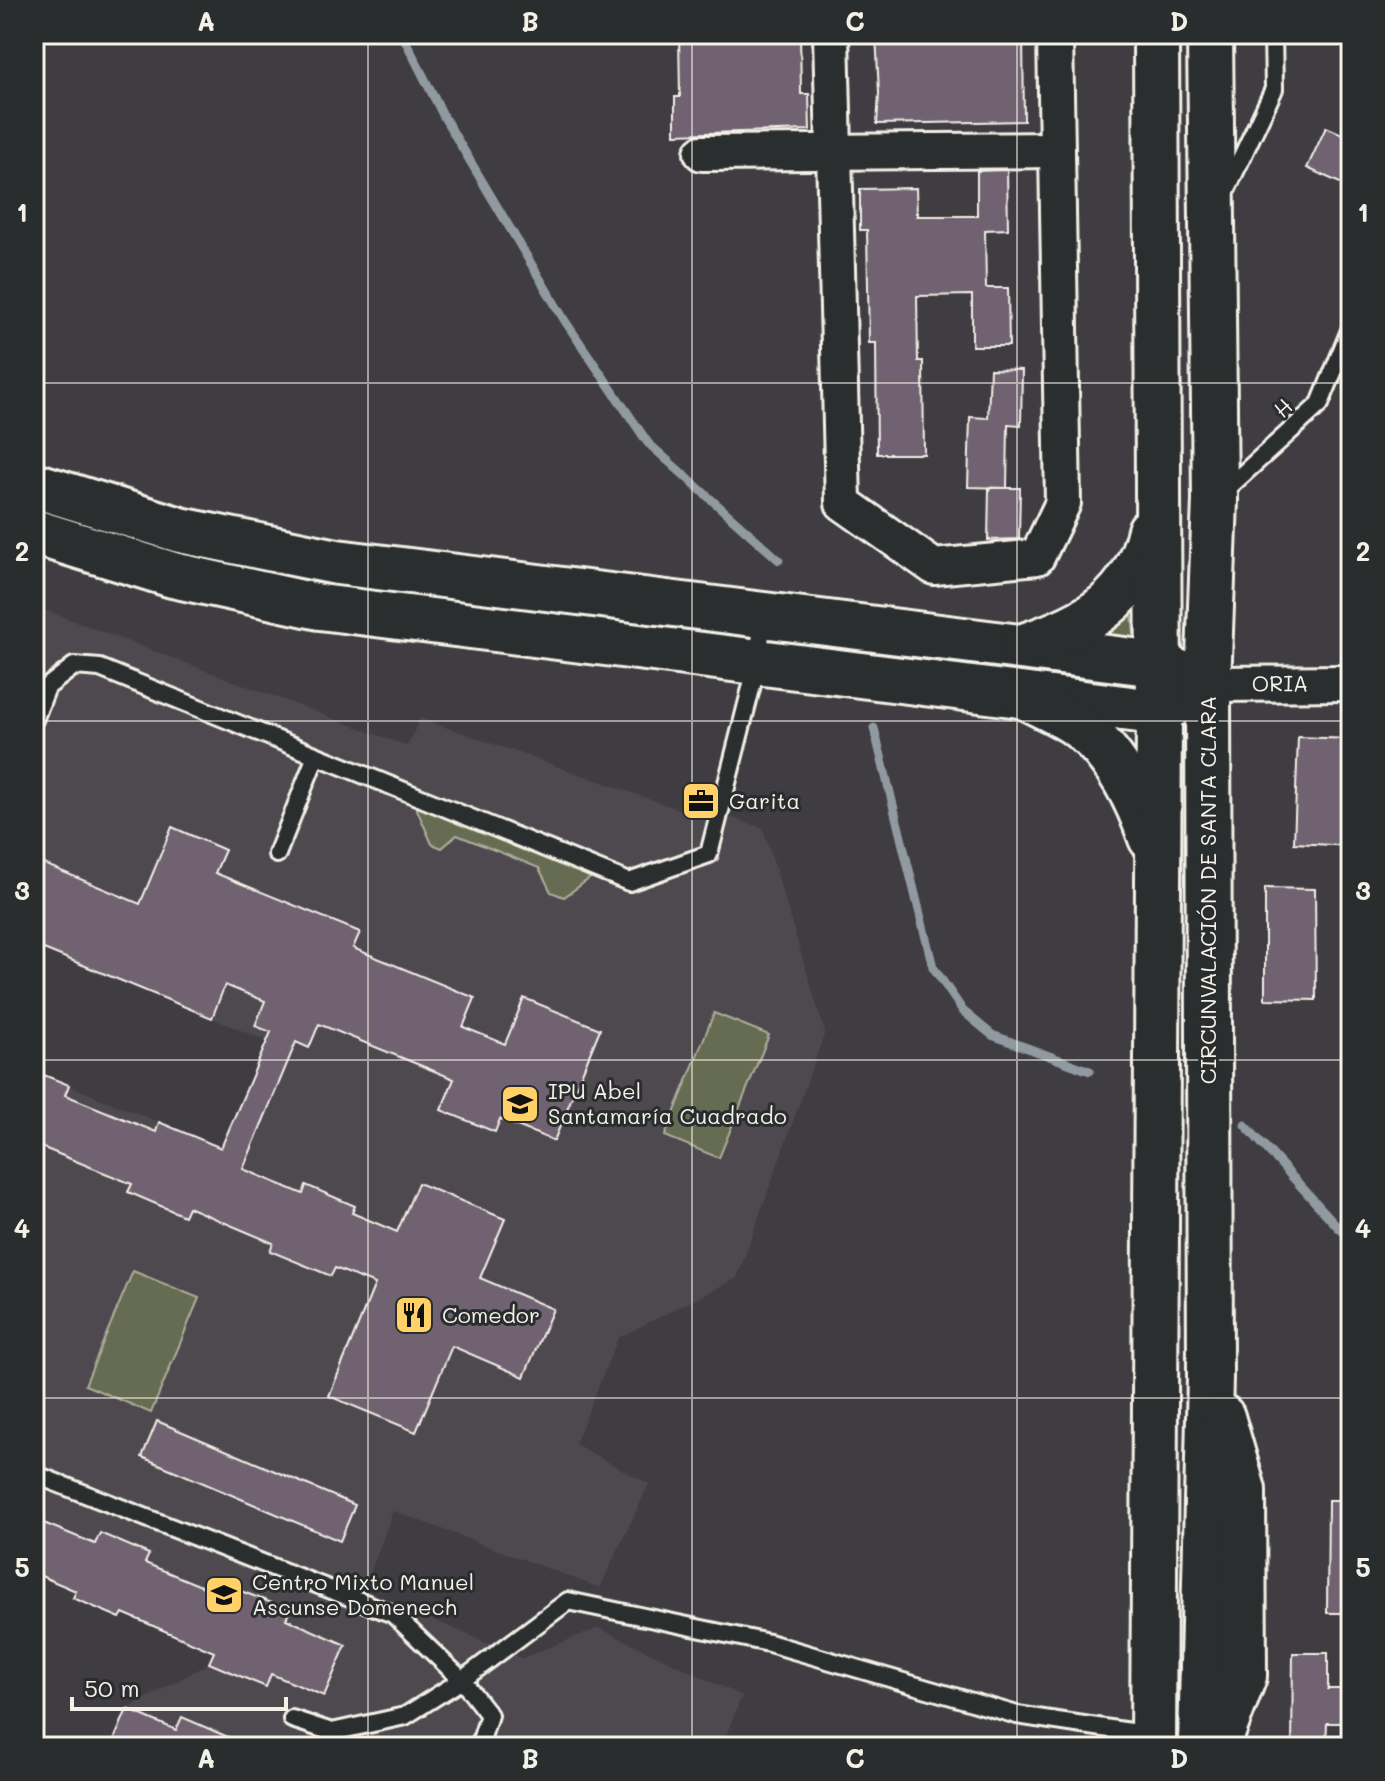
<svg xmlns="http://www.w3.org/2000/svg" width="1385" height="1781" font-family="Mali,sans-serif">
	<rect width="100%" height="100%" fill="#3f3d42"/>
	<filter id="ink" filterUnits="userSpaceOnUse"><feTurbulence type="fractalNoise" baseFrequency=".0125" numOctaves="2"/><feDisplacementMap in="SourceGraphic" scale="16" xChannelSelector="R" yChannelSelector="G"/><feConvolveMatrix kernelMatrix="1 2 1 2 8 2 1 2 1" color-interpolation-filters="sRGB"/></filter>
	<g filter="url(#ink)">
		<polygon fill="#4d4850" points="34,606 407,746 420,718 684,811 711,817 713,812 763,828 825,1032 737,1278 618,1338 575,1444 649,1484 600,1588 393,1511 364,1590 522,1658 599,1628 742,1696 721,1747 111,1747 127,1709 209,1663 214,1653 123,1613 120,1618 73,1598 76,1591 34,1573 34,1071 221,1148 267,1041 34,945"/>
		<g fill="#666c51" stroke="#adae9c" stroke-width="2">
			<polygon points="1131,605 1135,643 1090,637"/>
			<polygon points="836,644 1095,674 1091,689 837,656"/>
			<polygon points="415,805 593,876 564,897 551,892 539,868 457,835 442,848 432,844"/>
			<polygon points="714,1013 769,1035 719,1158 665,1136"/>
			<polygon points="133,1271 199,1298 151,1413 85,1385"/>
		</g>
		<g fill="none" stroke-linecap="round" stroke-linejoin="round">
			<g stroke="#909aa0" stroke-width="9">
				<polyline points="402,34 444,117 565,321 648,443 779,560"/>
				<polyline points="874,728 933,967 963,1011 992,1035 1090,1071"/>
				<polyline points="1245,1125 1338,1227 1351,1238"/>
			</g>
		</g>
		<g fill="#6f6270" stroke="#f4f1e8" stroke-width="2">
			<polygon points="679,34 800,34 801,94 809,94 810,130 675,134 675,97 680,97"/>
			<polygon points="876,34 1023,34 1024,121 877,124 879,93"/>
			<polygon points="1326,127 1351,138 1351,188 1307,168"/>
			<polygon points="1007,170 1008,229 985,230 986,288 1008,288 1009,346 972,346 972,295 917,296 918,361 923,361 924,454 877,454 876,343 869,343 867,230 860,230 860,189 916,188 917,216 977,216 977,171"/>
			<polygon points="990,369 1022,370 1021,425 1008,424 1007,488 968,487 970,417 988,418"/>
			<polygon points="989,488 1020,488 1019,539 988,540"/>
			<polygon points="1298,737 1351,739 1351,846 1294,843"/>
			<polygon points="690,785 714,791 707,816 684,811"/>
			<polygon points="172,827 225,850 215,873 360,932 353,948 475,998 463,1027 505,1044 524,998 600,1029 554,1141 500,1119 495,1132 441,1110 454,1079 319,1024 309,1048 296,1042 243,1169 303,1194 306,1185 355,1206 352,1213 397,1232 418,1183 505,1219 480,1278 553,1309 524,1377 452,1346 416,1432 329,1396 375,1284 335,1268 331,1276 270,1251 273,1243 188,1207 184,1216 128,1192 132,1184 34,1144 34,1071 69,1085 65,1095 156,1132 159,1122 221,1148 271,1032 255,1026 265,1001 225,985 212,1018 34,945 34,882 42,863 140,904"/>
			<polygon points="1265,888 1315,889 1316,1000 1265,999"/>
			<polygon points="157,1421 355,1505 340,1541 142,1457"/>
			<polygon points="1328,1500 1351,1500 1351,1613 1327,1613"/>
			<polygon points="34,1519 95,1544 100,1533 149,1554 145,1563 237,1601 241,1591 290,1610 286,1619 346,1645 324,1696 271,1674 266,1687 209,1663 214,1652 123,1613 120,1618 73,1598 76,1591 34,1573"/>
			<polygon points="1293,1653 1328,1653 1328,1689 1351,1689 1351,1723 1327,1723 1326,1747 1292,1747"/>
			<polygon points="127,1709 176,1730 182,1717 251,1747 111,1747"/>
		</g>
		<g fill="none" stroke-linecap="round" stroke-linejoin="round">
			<g stroke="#f4f1e8" stroke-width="22">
				<g id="lane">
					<polyline points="1223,197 1274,89 1273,34"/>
					<polyline points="1222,493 1320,404 1351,328"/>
					<polyline points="34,720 47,687 74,666 100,668 629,882 709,854 758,661 763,616"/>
					<polyline points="277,854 316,756"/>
					<polyline points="34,1474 393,1614 462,1680 489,1715 479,1747"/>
					<polyline points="292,1719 332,1732 405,1716 462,1680 568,1601 769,1643 1017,1715 1150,1735"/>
				</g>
			</g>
			<g stroke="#f4f1e8" stroke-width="40">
				<g id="street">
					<polyline points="831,34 843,503 934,567 1037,557 1063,503 1055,34"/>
					<polyline points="702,153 1057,150"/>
					<path id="s1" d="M1208,684L1351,683"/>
				</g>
			</g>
			<g stroke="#f4f1e8" stroke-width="50">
				<polyline id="secondary" points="34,485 180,530 337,562 1157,664 1208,684 1159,712 1139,710 320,607 173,575 34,532"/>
			</g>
			<g stroke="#f4f1e8" stroke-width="50">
				<g id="highway">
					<path d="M1024,646C1087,625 1134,601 1150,531"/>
					<path d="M1024,696C1041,705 1060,713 1075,723C1114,751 1136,794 1151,838"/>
					<polyline points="1153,1747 1159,712 1156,34"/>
					<polyline points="1201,1747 1210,1377 1208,684 1215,500 1210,34"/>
					<polyline points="1217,1747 1244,1676 1243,1490 1222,1417"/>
				</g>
			</g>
			<use href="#lane" stroke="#2a2d2e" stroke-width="16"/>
			<use href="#street" stroke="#2a2d2e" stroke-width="34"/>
			<use href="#secondary" stroke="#2a2d2e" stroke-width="44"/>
			<use href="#highway" stroke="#2a2d2e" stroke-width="44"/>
		</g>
	</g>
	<path fill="none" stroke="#f4f1e8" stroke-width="2" stroke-opacity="0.55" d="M368,34V1747M692,34V1747M1017,34V1747M34,383H1351M34,721H1351M34,1060H1351M34,1398H1351"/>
	<defs>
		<g id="office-square" transform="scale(2)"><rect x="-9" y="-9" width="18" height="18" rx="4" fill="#ffd166" stroke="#2a2d2e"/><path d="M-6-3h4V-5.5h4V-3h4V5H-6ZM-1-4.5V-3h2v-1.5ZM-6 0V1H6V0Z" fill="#111"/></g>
		<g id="school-square" transform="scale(2)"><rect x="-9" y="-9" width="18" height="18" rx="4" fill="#ffd166" stroke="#2a2d2e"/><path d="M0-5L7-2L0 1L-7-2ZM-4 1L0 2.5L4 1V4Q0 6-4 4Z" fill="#111"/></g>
		<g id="restaurant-square" transform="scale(2)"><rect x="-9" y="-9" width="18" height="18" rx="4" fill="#ffd166" stroke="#2a2d2e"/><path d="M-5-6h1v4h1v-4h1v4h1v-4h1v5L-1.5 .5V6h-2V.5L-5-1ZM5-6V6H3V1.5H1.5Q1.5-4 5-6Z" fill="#111"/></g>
		<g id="university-square" transform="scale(2)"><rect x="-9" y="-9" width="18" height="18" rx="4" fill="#ffd166" stroke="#2a2d2e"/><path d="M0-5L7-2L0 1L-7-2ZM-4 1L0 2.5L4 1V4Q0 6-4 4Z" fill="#111"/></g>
	</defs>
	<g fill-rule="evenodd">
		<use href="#office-square" x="701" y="801"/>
		<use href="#school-square" x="520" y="1104"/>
		<use href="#restaurant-square" x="414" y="1315"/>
		<use href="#university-square" x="224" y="1595"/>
	</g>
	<g text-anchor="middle" stroke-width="6" stroke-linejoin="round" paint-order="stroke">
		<g font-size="22" fill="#f4f1e8" stroke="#2a2d2e">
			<text transform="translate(1283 408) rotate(-43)" y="8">H</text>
			<text dy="8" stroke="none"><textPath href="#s1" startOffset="72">ORIA</textPath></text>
			<text transform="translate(1208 890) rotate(-90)" y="8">CIRCUNVALACIÓN DE SANTA CLARA</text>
		</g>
		<g font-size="22" fill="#f4f1e8" stroke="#2a2d2e" text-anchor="start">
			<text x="729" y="809">Garita</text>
			<text x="548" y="1099">IPU Abel<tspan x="548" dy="25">Santamaría Cuadrado</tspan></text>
			<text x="442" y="1323">Comedor</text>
			<text x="252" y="1590">Centro Mixto Manuel<tspan x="252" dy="25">Ascunse Domenech</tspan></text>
		</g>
	</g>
	<rect width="1385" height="1781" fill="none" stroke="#2a2d2e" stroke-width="88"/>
	<path d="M72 1697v12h214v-12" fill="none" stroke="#f4f1e8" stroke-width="4"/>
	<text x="84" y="1697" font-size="24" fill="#f4f1e8" stroke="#2a2d2e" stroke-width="6" paint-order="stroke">50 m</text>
	<rect x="44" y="44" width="1297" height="1693" fill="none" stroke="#f4f1e8" stroke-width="3"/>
	<g font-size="26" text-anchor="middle" font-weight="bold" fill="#f4f1e8">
		<text x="206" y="31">A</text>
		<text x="530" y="31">B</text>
		<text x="855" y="31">C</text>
		<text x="1179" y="31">D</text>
		<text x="22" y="222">1</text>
		<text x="1363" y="222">1</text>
		<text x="22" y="561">2</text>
		<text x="1363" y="561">2</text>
		<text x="22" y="900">3</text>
		<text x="1363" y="900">3</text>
		<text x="22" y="1238">4</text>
		<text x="1363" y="1238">4</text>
		<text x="22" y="1577">5</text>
		<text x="1363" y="1577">5</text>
		<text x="206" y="1768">A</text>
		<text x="530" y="1768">B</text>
		<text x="855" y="1768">C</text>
		<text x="1179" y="1768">D</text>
	</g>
</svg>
